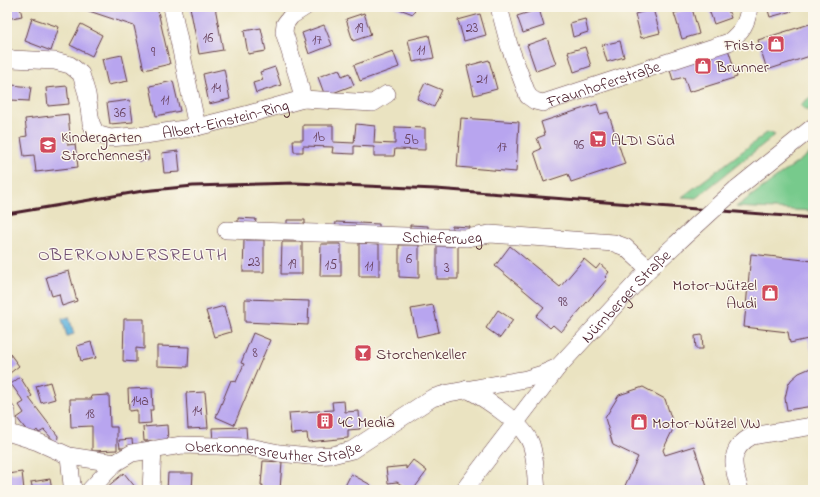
<svg xmlns="http://www.w3.org/2000/svg" width="820" height="497" font-family="'Indie Flower',sans-serif">
	<rect width="100%" height="100%" fill="#fbf7ec"/>
	<filter id="ink" filterUnits="userSpaceOnUse"><feTurbulence type="fractalNoise" baseFrequency=".025" numOctaves="2"/><feDisplacementMap in="SourceGraphic" scale="8" xChannelSelector="R" yChannelSelector="G"/><feConvolveMatrix kernelMatrix="1 2 1 2 8 2 1 2 1" color-interpolation-filters="sRGB"/></filter>
	<filter id="wash" filterUnits="userSpaceOnUse"><feTurbulence type="fractalNoise" baseFrequency=".012" numOctaves="4" result="noise"/><feDisplacementMap in="SourceGraphic" scale="16" xChannelSelector="R" yChannelSelector="G"/><feGaussianBlur stdDeviation="0.9" result="paint"/><feColorMatrix in="noise" values="0 0 0 0 0 0 0 0 0 0 0 0 0 0 0 0 0 1.4 0 .05"/><feComposite in="paint" operator="in"/></filter>
	<g filter="url(#wash)">
		<rect width="100%" height="100%" fill="#eae3c1"/>
		<g fill="#77ca8c" stroke="#60745c">
			<polygon points="813,95 813,106 807,111 800,105"/>
			<polygon points="768,132 775,135 696,198 682,197"/>
			<polygon points="813,151 813,211 736,207"/>
		</g>
		<polygon fill="#62b5de" stroke="#566a84" points="69,317 74,334 67,336 62,319"/>
		<g id="blocks">
			<g fill="#b8a5ef">
				<polygon points="7,7 20,7 22,16 7,19"/>
				<polygon points="87,7 157,7 170,64 144,70 134,26 86,10"/>
				<polygon points="190,7 215,7 223,50 199,54"/>
				<polygon points="394,7 416,7 413,14"/>
				<polygon points="708,7 727,7 731,18 714,24"/>
				<polygon points="767,7 791,7 792,11 770,17"/>
				<polygon points="692,8 699,34 682,39 674,13"/>
				<polygon points="539,9 544,26 523,33 517,16"/>
				<polygon points="653,9 660,33 641,38 635,14"/>
				<polygon points="364,13 371,35 353,41 346,19"/>
				<polygon points="480,14 486,35 464,41 458,20"/>
				<polygon points="32,18 59,27 51,51 25,41"/>
				<polygon points="585,19 588,32 573,37 570,23"/>
				<polygon points="813,23 813,55 767,70 758,40"/>
				<polygon points="81,24 102,35 92,56 70,45"/>
				<polygon points="324,25 332,45 309,54 302,33"/>
				<polygon points="261,28 266,51 248,54 244,31"/>
				<polygon points="429,35 434,58 413,62 408,40"/>
				<polygon points="547,38 556,64 536,71 527,45"/>
				<polygon points="620,41 624,57 607,62 602,45"/>
				<polygon points="585,47 591,66 574,72 568,52"/>
				<polygon points="728,49 737,77 689,92 684,77 673,80 669,67"/>
				<polygon points="393,51 399,67 360,81 354,65"/>
				<polygon points="122,55 128,81 108,85 102,59"/>
				<polygon points="489,60 497,89 474,95 467,66"/>
				<polygon points="275,67 281,85 256,93 253,83 263,80 260,72"/>
				<polygon points="224,69 230,99 209,104 203,74"/>
				<polygon points="339,69 342,76 349,73 354,85 325,96 318,77"/>
				<polygon points="173,81 180,111 156,116 150,86"/>
				<polygon points="425,83 442,90 434,107 417,99"/>
				<polygon points="12,85 31,87 29,101 11,100"/>
				<polygon points="67,86 69,104 48,106 46,88"/>
				<polygon points="130,100 133,122 110,124 107,103"/>
				<polygon points="597,104 600,114 608,112 625,164 571,182 568,174 544,182 534,152 541,149 537,138 545,135 541,122"/>
				<polygon points="68,114 70,135 66,135 68,145 75,144 78,167 36,172 34,155 24,156 21,137 27,136 25,119"/>
				<polygon points="461,118 519,122 516,172 457,167"/>
				<polygon points="356,124 375,126 374,143 395,144 395,127 425,128 425,150 395,149 394,156 374,156 374,147 354,146 354,154 332,153 333,147 303,146 303,152 294,152 293,140 303,140 303,125 333,125 333,142 354,143"/>
				<polygon points="148,151 149,160 139,161 138,152"/>
				<polygon points="178,151 180,172 164,173 162,153"/>
				<polygon points="238,218 256,219 255,227 238,226"/>
				<polygon points="287,220 305,220 305,229 287,228"/>
				<polygon points="336,222 379,224 379,233 335,231"/>
				<polygon points="410,225 428,226 428,233 410,232"/>
				<polygon points="452,226 470,227 469,235 452,234"/>
				<polygon points="244,240 264,240 264,272 243,272"/>
				<polygon points="282,242 302,242 302,274 281,274"/>
				<polygon points="359,243 379,244 379,276 359,276"/>
				<polygon points="321,244 341,244 341,276 320,276"/>
				<polygon points="399,245 419,245 419,278 399,277"/>
				<rect x="437" y="246" width="21" height="33"/>
				<polygon points="510,246 560,287 584,259 596,269 600,264 609,272 605,277 607,279 561,332 553,325 550,328 536,316 544,307 495,266"/>
				<polygon points="751,254 813,261 813,357 808,339 790,343 788,332 744,327"/>
				<polygon points="69,271 77,301 62,306 59,294 52,296 46,277"/>
				<polygon points="245,299 309,301 308,325 245,322"/>
				<polygon points="433,305 439,332 417,337 411,309"/>
				<polygon points="224,306 231,332 214,337 206,311"/>
				<polygon points="498,310 513,320 500,338 486,328"/>
				<polygon points="124,319 144,319 144,349 136,348 136,362 123,361"/>
				<polygon points="253,333 270,340 234,425 216,417 231,380 236,382 244,364 241,363"/>
				<polygon points="702,335 703,349 696,349 695,336"/>
				<polygon points="91,342 96,358 81,361 77,346"/>
				<polygon points="157,346 189,347 188,367 157,366"/>
				<polygon points="7,350 19,366 10,373 7,368"/>
				<polygon points="813,367 813,406 787,410 785,398 788,385 791,380 799,373"/>
				<polygon points="20,377 32,396 29,398 58,436 57,444 44,430 39,433 37,430 31,436 17,418 24,413 19,405 24,402 11,384"/>
				<polygon points="50,382 55,399 41,403 36,386"/>
				<polygon points="643,387 665,399 674,427 663,450 665,455 694,446 708,490 623,490 638,457 613,445 605,418 619,395"/>
				<polygon points="152,388 153,410 150,410 151,423 137,424 137,410 129,411 128,389"/>
				<polygon points="205,392 208,428 188,429 186,393"/>
				<polygon points="109,395 110,427 117,427 117,450 92,451 92,426 71,427 70,399 92,399 91,396"/>
				<polygon points="344,401 345,412 359,411 360,429 348,430 348,438 308,442 307,433 291,434 289,413 333,410 332,402"/>
				<polygon points="167,425 168,440 144,441 143,427"/>
				<polygon points="246,427 247,441 213,442 212,428"/>
				<polygon points="132,439 133,448 120,448 119,440"/>
				<polygon points="413,460 427,471 413,490 409,490 397,482 388,483 386,468 406,466 406,469"/>
				<polygon points="263,461 282,462 280,490 262,490 263,485 261,485"/>
				<polygon points="22,472 24,490 7,490 7,474"/>
				<polygon points="124,473 136,488 134,490 109,490 107,487"/>
				<polygon points="168,473 193,473 192,490 167,490"/>
				<polygon points="351,474 371,485 368,490 343,490"/>
				<polygon points="50,479 52,490 33,490 31,482"/>
			</g>
		</g>
	</g>
	<g filter="url(#ink)">
		<use href="#blocks" fill-opacity="0" stroke="#623c42" stroke-width="1"/>
		<g fill="none" stroke-linecap="round" stroke-linejoin="round">
			<g stroke="#623c42" stroke-width="18">
				<g id="minor">
					<polyline points="172,7 197,127"/>
					<path id="s1" d="M499,7L509,45L528,96L535,101L543,103L729,42C742,31 747,24 749,7"/>
					<path id="s2" d="M7,57L12,59L55,61L70,65L81,74L87,94L91,123L96,134L110,138L145,135L197,127L249,114L303,99L298,78L284,32L285,24L291,16L305,7"/>
					<polyline points="303,99 373,103 387,94"/>
					<polyline points="736,189 813,127"/>
					<path id="s3" d="M226,230L466,238L490,234L614,243L625,247L649,269"/>
					<path d="M467,389C486,399 524,424 531,444C536,458 535,475 537,490"/>
					<polyline points="7,412 8,433"/>
					<polyline points="7,432 38,442 69,456 115,463"/>
					<polyline points="69,456 72,485 74,490"/>
					<path id="s4" d="M90,490L115,463L132,453L182,445L250,447L279,453L309,456L332,455L352,450L432,398L449,393L526,379L542,374L558,367"/>
					<polyline points="151,490 153,449"/>
					<path id="s5" d="M464,490L558,367L649,269L676,244"/>
					<path d="M740,490C733,468 727,449 752,436L813,426"/>
				</g>
			</g>
			<use href="#minor" stroke="#fff" stroke-width="17"/>
			<polyline stroke="#4a1f2b" stroke-width="3" points="7,214 143,191 193,186 295,183 436,189 813,218"/>
			<g stroke="#623c42" stroke-width="18" stroke-linecap="butt">
				<polyline id="minor-bridge" points="676,244 736,189"/>
			</g>
			<use href="#minor-bridge" stroke="#fff" stroke-width="17"/>
		</g>
	</g>
	<defs>
		<g id="shop-square" transform="scale(0.9)"><rect x="-9" y="-9" width="18" height="18" rx="4" fill="#d1495b" stroke="#fbf7ec"/><path d="M-5-2.5h2.3a2.7 3.5 0 0 1 5.4 0H5L5.5 6h-11ZM-1.5-2.5h3a1.5 2.3 0 0 0-3 0Z" fill="#fff"/></g>
		<g id="supermarket-square" transform="scale(0.9)"><rect x="-9" y="-9" width="18" height="18" rx="4" fill="#d1495b" stroke="#fbf7ec"/><path d="M-6-5.5h2.5l.6 2H6L4.5 2H-2.5L-4.4-4H-6ZM-1.5 3.2a1.3 1.3 0 1 0 .1 0ZM3 3.2a1.3 1.3 0 1 0 .1 0Z" fill="#fff"/></g>
		<g id="school-square" transform="scale(0.9)"><rect x="-9" y="-9" width="18" height="18" rx="4" fill="#d1495b" stroke="#fbf7ec"/><path d="M0-5L7-2L0 1L-7-2ZM-4 1L0 2.5L4 1V4Q0 6-4 4Z" fill="#fff"/></g>
		<g id="bar-square" transform="scale(0.9)"><rect x="-9" y="-9" width="18" height="18" rx="4" fill="#d1495b" stroke="#fbf7ec"/><path d="M-6-5H6L.8 .8V4.5H3.5V6h-7V4.5H-.8V.8Z" fill="#fff"/></g>
		<g id="building-square" transform="scale(0.9)"><rect x="-9" y="-9" width="18" height="18" rx="4" fill="#d1495b" stroke="#fbf7ec"/><path d="M-4-6H4V6H1V3H-1V6H-4ZM-2.5-4.3h1.7v1.8h-1.7ZM.8-4.3h1.7v1.8H.8ZM-2.5-1h1.7V.8h-1.7ZM.8-1h1.7V.8H.8Z" fill="#fff"/></g>
	</defs>
	<g fill-rule="evenodd">
		<use href="#shop-square" x="776" y="44"/>
		<use href="#shop-square" x="703" y="66"/>
		<use href="#supermarket-square" x="598" y="139"/>
		<use href="#school-square" x="48" y="145"/>
		<use href="#shop-square" x="770" y="293"/>
		<use href="#bar-square" x="363" y="353"/>
		<use href="#building-square" x="325" y="421"/>
		<use href="#shop-square" x="639" y="422"/>
	</g>
	<g text-anchor="middle" stroke-width="3" stroke-linejoin="round" paint-order="stroke">
		<g font-size="14" fill="#66405c">
			<text x="359" y="32">19</text>
			<text x="472" y="32">23</text>
			<text x="208" y="42">16</text>
			<text x="317" y="44">17</text>
			<text x="421" y="54">11</text>
			<text x="153" y="56">9</text>
			<text x="482" y="83">21</text>
			<text x="216" y="92">14</text>
			<text x="165" y="104">11</text>
			<text x="120" y="117">36</text>
			<text x="319" y="141">1b</text>
			<text x="411" y="144">5b</text>
			<text x="579" y="149">96</text>
			<text x="502" y="151">17</text>
			<text x="409" y="263">6</text>
			<text x="254" y="266">23</text>
			<text x="292" y="268">19</text>
			<text x="331" y="269">15</text>
			<text x="369" y="270">11</text>
			<text x="447" y="272">3</text>
			<text x="563" y="306">98</text>
			<text x="255" y="357">8</text>
			<text x="140" y="405">14a</text>
			<text x="197" y="415">14</text>
			<text x="90" y="418">18</text>
		</g>
		<g font-size="16" fill="#4a1f2b" stroke="#fbf7ec" text-anchor="start">
			<text x="763" y="50" text-anchor="end">Fristo</text>
			<text x="716" y="72">Brunner</text>
			<text x="61" y="142">Kindergarten<tspan x="61" dy="18">Storchennest</tspan></text>
			<text x="611" y="145">ALDI Süd</text>
			<text x="757" y="290" text-anchor="end">Motor-Nützel<tspan x="757" dy="18">Audi</tspan></text>
			<text x="376" y="359">Storchenkeller</text>
			<text x="338" y="427">4C Media</text>
			<text x="652" y="428">Motor-Nützel VW</text>
		</g>
		<g font-size="16" fill="#4a1f2b" stroke="#fbf7ec">
			<text dy="6" stroke="none"><textPath href="#s1" startOffset="174">Fraunhoferstraße</textPath></text>
			<text dy="6" stroke="none"><textPath href="#s2" startOffset="272">Albert-Einstein-Ring</textPath></text>
			<text dy="6" stroke="none"><textPath href="#s3" startOffset="216">Schieferweg</textPath></text>
			<text dy="6" stroke="none"><textPath href="#s5" startOffset="253">Nürnberger Straße</textPath></text>
			<text dy="6" stroke="none"><textPath href="#s4" startOffset="199">Oberkonnersreuther Straße</textPath></text>
		</g>
		<g font-size="18" letter-spacing="1" fill="#704e70" stroke="#fbf7ec">
			<text x="133" y="260">OBERKONNERSREUTH</text>
		</g>
	</g>
	<rect width="820" height="497" fill="none" stroke="#fbf7ec" stroke-width="24"/>
</svg>
